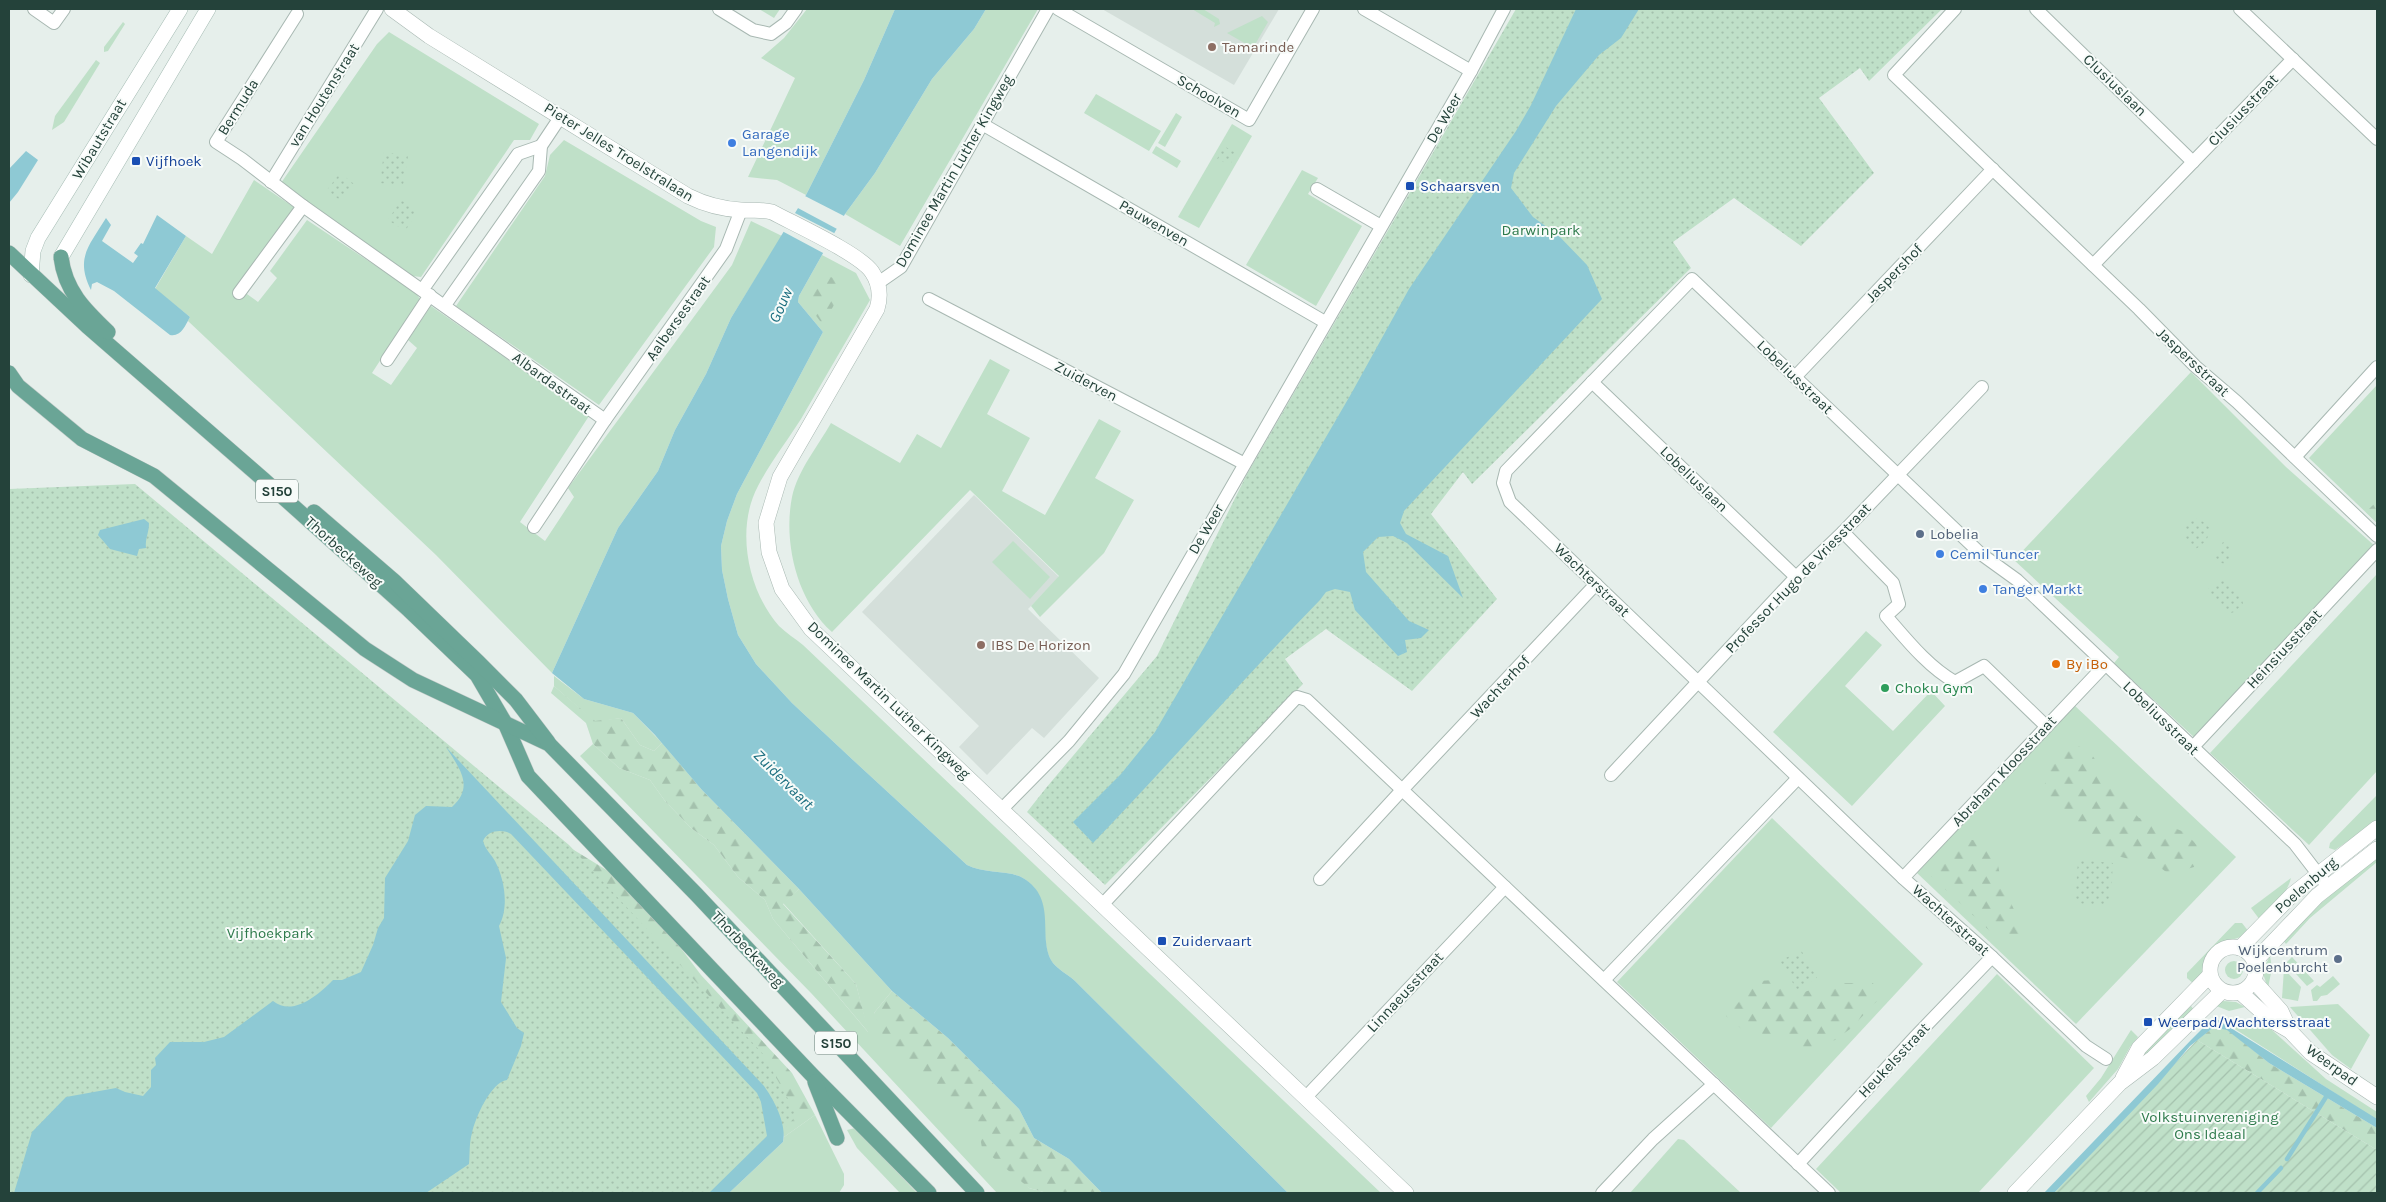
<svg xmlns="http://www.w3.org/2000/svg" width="2386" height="1202" font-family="Karla,sans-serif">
	<defs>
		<pattern id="forest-firs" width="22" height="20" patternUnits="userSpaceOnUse" patternTransform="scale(1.25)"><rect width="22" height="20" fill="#bfe0c8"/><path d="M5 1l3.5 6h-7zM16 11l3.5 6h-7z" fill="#a4c1ad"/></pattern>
		<pattern id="park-dots" width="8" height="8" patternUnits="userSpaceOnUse" patternTransform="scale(1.25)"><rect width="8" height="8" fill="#bfe0c8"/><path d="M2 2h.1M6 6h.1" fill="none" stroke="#a4c1ad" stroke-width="1.8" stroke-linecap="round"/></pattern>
		<pattern id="garden-furrows" width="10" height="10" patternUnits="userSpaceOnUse" patternTransform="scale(1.25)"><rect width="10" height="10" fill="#bfe0c8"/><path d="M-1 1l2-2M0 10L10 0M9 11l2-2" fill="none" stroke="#a4c1ad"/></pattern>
	</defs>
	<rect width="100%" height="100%" fill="#e6efeb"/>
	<g fill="#d4dfda">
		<polygon points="1102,9 1279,9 1234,85"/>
		<polygon points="974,495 1059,577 1028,609 1099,678 1044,738 1032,728 987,775 959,747 979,726 862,612"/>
	</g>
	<g fill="#bfe0c8">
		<polygon points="759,9 780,9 774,18"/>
		<polygon points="807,9 895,9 864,80 806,195 777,180 748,177 795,78 761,58 784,38"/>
		<polygon points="986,9 1038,9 900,246 845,214 875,173 932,79 974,29"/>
		<polygon points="1192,9 1203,9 1219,19 1220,24 1214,27 1215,23"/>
		<polygon points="1262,16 1268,22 1253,48 1227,33"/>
		<polygon points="123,22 125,24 108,51 104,52 104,47"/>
		<polygon points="389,32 539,124 530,140 514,140 421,277 412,276 281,183 377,44"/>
		<polygon points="96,60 100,63 64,122 52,130 55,116"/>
		<polygon points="1096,94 1161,131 1149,151 1084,113"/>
		<polygon points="1176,113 1182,117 1165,147 1158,143"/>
		<polygon points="1232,124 1252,136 1199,228 1178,217"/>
		<polygon points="564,140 701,221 716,227 714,247 599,405 456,306 545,176 550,155"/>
		<polygon points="1156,146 1181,161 1177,168 1152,153"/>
		<polygon points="1302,170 1318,178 1308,194 1362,226 1316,306 1246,265"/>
		<polygon points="254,180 295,208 240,289 258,302 277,278 270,271 307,220 415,292 420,299 372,373 391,385 417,348 408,340 431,306 589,416 520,522 545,541 574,497 568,488 732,265 751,221 782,236 731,318 706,374 675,430 658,471 618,528 552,673 436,555 188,321 190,317 155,289 186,236 212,254"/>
		<path d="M822,255L856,273L870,300C847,340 824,379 801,419C787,441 770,463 758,486C735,529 748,591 779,626C786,633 796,639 803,645L1381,1193H1288L1074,980C1068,975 1058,969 1053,963C1036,939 1057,899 1023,878C1010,870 984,874 967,865L853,760L792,703L756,664L738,635L728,599L722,570L721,546L727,521L737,494L823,332L798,302L799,296Z"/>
		<path d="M990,359L1010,370L987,414L1030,438L1002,491L1045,515L1099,419L1121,431L1095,478L1134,500L1104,553L1040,617L1031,606L1059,576L970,490L832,632C797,601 783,542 792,497C798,470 818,446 831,423L900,463L917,434L941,448Z"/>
		<polygon points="2191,372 2286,467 2376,547 2196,739 2114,663 2119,657 2014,560"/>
		<polygon points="2377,385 2377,523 2309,458"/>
		<polygon points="1013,541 1050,577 1030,599 992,562"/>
		<polygon points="2377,574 2377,771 2309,845 2210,753"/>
		<polygon points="1866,631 1882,645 1845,686 1893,731 1931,691 1945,706 1852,806 1773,732"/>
		<polygon points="554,676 584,699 633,713 662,743 654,751 640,745 621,718 595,722 554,686"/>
		<polygon points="2073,704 2236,857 2076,1024 1917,873"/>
		<polygon points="593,744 619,768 650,780 665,801 691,828 714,845 738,877 765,900 773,919 868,1032 856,984 783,903 799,889 892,991 874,1013 976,1113 1029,1188 1047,1193 997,1193 811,993 580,756"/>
		<polygon points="2377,795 2377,821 2335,850 2329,848 2330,843"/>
		<polygon points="1772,818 1923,964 1771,1128 1617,982"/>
		<polygon points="2377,855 2377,862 2310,918 2286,944 2282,939 2314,909"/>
		<path d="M2291,878C2287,895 2272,908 2260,920L2251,908Z"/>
		<path d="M2235,923H2242L2249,932C2237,941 2222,940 2211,951C2205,958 2207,965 2203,973C2201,977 2197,981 2195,985L2187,978V973Z"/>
		<polygon points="2270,956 2272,968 2268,988 2262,971"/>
		<polygon points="2292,957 2314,981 2307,986 2286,963"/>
		<circle cx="2234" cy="970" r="9"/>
		<polygon points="2284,969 2301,987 2298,1001 2282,998"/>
		<polygon points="1997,974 2094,1068 1978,1193 1841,1193 1816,1169"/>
		<polygon points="2333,976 2340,984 2327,995 2321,996 2317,1001 2313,1001 2311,990 2317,985 2320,987"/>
		<polygon points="2223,1001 2236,1002 2245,1007 2229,1011 2214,1005"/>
		<polygon points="2338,1004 2370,1035 2351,1069 2332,1055 2290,1007"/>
		<polygon points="2191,1006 2194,1010 2142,1061 2140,1058 2149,1047"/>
		<polygon points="2262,1021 2326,1079 2377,1112 2377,1120 2227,1024"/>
		<polygon points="2131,1030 2138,1037 2130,1047 2118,1069 2089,1102 2086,1096 2101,1078"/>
		<polygon points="815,1115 844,1174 844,1185 839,1193 729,1193 783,1142 784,1137"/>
		<polygon points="855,1128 917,1193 900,1193 857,1148 847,1130"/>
		<polygon points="1678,1139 1684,1140 1741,1193 1630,1193"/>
	</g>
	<g fill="url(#forest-firs)">
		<polygon points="822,275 847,281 823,325 805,301"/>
		<polygon points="2377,501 2377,523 2366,512"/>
		<polygon points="554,686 595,721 621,718 640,745 654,751 662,743 702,790 799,889 783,904 856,984 869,1033 773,919 765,900 738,877 714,845 691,828 665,801 650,780 619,768 593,744 586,723 551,693"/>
		<path d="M2079,746L2092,755L2125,803L2139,818L2160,822L2184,832L2200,848L2198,860L2194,867L2169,874L2143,855C2140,856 2136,859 2132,859C2102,858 2063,812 2044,791C2047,766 2051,748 2079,746Z"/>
		<polygon points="543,831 613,874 668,931 701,975 792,1073 815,1115 784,1137 779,1116"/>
		<polygon points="1964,840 1977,840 1987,846 1998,865 2001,881 2016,914 2025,928 2025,941 2016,948 1993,934 1931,876"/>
		<polygon points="1774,980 1787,992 1798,994 1832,983 1873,983 1880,998 1850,1029 1835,1040 1815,1048 1800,1047 1777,1036 1744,1031 1726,1016 1758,981"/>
		<polygon points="892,991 948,1038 1019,1109 1034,1138 1069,1159 1102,1193 1047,1193 1029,1188 982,1148 976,1114 960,1112 891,1055 874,1013"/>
		<polygon points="2214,1027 2227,1029 2269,1063 2377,1128 2377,1150 2197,1040"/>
	</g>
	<g fill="url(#park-dots)">
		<polygon points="1516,9 1942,9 1869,81 1860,68 1819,98 1874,173 1801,246 1734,198 1673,242 1691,268 1472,484 1463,472 1431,514 1497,599 1412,691 1326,629 1285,659 1303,684 1105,885 1027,812 1046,788 1157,656 1246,476"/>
		<polygon points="1224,146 1236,153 1230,165 1217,159"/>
		<polygon points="384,152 408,156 403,186 380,183"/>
		<polygon points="340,173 354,184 341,201 327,190"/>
		<polygon points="401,200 418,211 405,231 388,220"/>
		<polygon points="135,484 569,845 763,1054 797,1115 724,1193 9,1193 9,489"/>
		<path d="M2193,518L2201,520L2211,529L2206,541L2196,549C2185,547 2182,528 2189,520Z"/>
		<polygon points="2223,542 2228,544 2232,556 2230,562 2226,565 2218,561 2215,557"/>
		<path d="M2220,579C2230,578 2242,595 2243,604L2234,612L2228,614L2210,593L2208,589Z"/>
		<polygon points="2078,860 2113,863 2110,906 2075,903"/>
		<polygon points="1801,950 1817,978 1797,990 1780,961"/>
	</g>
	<polygon fill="url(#garden-furrows)" points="2197,1040 2377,1150 2377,1193 2054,1193"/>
	<g fill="#8ec9d4">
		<path d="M895,9H986L974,29L932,79L875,173L845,214L799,296L798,302L823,332L737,494L727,521L721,546L722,570L728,599L738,635L756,664L792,703L853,760L967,865C984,874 1010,870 1023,878C1059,900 1036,938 1053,963C1058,969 1068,975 1074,980L1288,1193H1102L1069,1159L1034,1138L1019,1109L948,1038L892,991L799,889L702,790L655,735L633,713L584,699L552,673L618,528L658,471L675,430L706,374L731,318L806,195L864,80Z"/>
		<path d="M1576,9H1639L1621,38L1599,55L1556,106L1514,173L1511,188L1533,217L1558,235L1587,265L1602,299L1404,511L1400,523L1406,534L1448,556L1463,598L1407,543L1393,536L1378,537L1363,552L1366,572L1409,621L1429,630L1421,638L1405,640L1407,652L1398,656L1355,610L1350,592L1335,589L1326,592L1320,600C1243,679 1170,763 1093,843L1073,822L1121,774L1155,732L1351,394L1409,289L1516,131L1531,105Z"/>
		<polygon points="26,151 38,160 18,192 9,203 9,169"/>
		<path d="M157,215L186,236L155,288L190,317C185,326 181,337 170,335L114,291L97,282L92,284L91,290C75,258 89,246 106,218L111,225L102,241L133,263L138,256L134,253L141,243L143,244Z"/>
		<path d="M144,519L149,523C149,533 145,538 146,548L139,549L137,556L110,549L98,535L100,530Z"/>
		<path d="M446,747L764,1086C774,1100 787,1124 783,1142L729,1193H709L767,1136L761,1102L757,1093L511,834C502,829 488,830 483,841C485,849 491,854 495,861C505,880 509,908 499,926L506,958L501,1002L517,1028L524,1033L521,1046L507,1080C491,1082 475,1118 472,1133C469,1143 470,1154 469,1164L426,1193H14L32,1132L66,1097L116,1088L125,1092L143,1096L151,1087V1070L156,1065L155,1058L170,1042H204L224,1037L273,1001C293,1017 318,995 333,980H342L361,972L373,945L378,928L384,918L385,878L408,841L415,815L426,806L452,807C475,786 459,768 446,747Z"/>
		<polygon points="2218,1020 2377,1119 2377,1128 2269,1063 2227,1030 2214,1027 2190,1046 2158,1084 2054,1193 2044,1193 2191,1040 2209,1022"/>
	</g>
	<g fill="#e6efeb">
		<polygon points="803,195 846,217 839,230 796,207"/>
		<polygon points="793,212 836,234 825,254 782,231"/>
	</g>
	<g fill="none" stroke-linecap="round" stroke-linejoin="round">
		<g stroke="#8ec9d4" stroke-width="4.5">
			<polyline points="2287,1159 2326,1097"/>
			<polyline points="2257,1193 2281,1168"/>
		</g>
		<g stroke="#a8b8b2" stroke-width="14">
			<g id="minor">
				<polyline points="34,9 54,23 64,9"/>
				<polyline points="719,9 753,30 771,34 786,23 796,9"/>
				<polyline points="1058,9 1249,120 1313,9"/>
				<polyline points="1364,9 1471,71"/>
				<polyline points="1955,9 1894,75 2139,309 2195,366 2237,402 2377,536"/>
				<polyline points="2036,9 2193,162"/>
				<polyline points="2240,9 2377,139"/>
				<polyline points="297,14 216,142 242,159 303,206 605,420 534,527"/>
				<polyline points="982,124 1325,322"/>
				<polyline points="271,182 377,9"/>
				<polyline points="1317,189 1381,226"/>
				<polyline points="2093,265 2293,59"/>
				<polyline points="878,283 901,267 1048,9"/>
				<polyline points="423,289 518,154 541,146"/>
				<polyline points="239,293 303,206"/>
				<polyline points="929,299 1243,463"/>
				<polyline points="445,305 539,171 541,146 561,116"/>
				<polyline points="387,360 430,295"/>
				<polyline points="1795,377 1993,169"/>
				<polyline points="1592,382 1796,577"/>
				<polyline points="605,420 726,249 741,210"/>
				<polyline points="2295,457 2377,367"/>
				<path d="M1843,532L1893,583L1899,604L1886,616C1906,639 1928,667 1955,682L1984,666L2046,726"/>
				<polyline points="2192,748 2377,550"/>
				<polyline points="1611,775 1796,577 1843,532 1982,387"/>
				<polyline points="1002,809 1069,741 1124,674 1471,71 1504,9"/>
				<polyline points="1903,878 2105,665"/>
				<polyline points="1320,879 1402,790 1596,584"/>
				<polyline points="1103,904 1297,697 1307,700 1829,1193"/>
				<polyline points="1604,980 1798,778"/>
				<polyline points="2106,1059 2086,1046 1992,957 1903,878 1510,502 1503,483 1506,471 1692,279 1981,554 2017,580 2295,844 2328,887"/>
				<polyline points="1306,1097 1505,887"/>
				<polyline points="1798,1164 1915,1037 1992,957"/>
				<polyline points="1602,1193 1653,1139 1714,1084"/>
			</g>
		</g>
		<g stroke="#a8b8b2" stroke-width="16">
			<g id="tertiary">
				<path d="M392,9L429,36L688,196C704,204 722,209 741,210C752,211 761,209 772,212C794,224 860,254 872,272C880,284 881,296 877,309L780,477L766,523L769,552L782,589L811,629L1406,1193"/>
				<circle cx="2233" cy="970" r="23"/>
				<polyline points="2240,948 2292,895 2377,828"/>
				<polyline points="2255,961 2317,896 2377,849"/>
				<polyline points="2254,981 2281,1011 2290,1031"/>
				<polyline points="2241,993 2271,1020 2290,1031 2311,1053 2377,1097"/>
				<polyline points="2123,1078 2139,1048 2210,975"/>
				<polyline points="2015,1193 2120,1083 2153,1058 2222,991"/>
			</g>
		</g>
		<g stroke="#a4bbb3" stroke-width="16">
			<g id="secondary">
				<polyline points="61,257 208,9"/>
				<polyline points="31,275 33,251 38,238 180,9"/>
			</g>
		</g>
		<g stroke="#c2cac8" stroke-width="16">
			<g id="primary">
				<polyline points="9,253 87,326 264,480 409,610 477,675 505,723 528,776 813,1076 929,1193"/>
				<path d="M61,257C65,291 85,310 108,332"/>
				<polyline points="9,373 18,386 82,439 154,476 365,649 413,680 549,744 696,894 977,1193"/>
				<polyline points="314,512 394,581 478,662 516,700 548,742"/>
				<polyline points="815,1082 837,1138"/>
			</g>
		</g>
		<use href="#minor" stroke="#fff" stroke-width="12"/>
		<use href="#tertiary" stroke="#fff" stroke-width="15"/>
		<use href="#secondary" stroke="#fff" stroke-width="15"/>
		<use href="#primary" stroke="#6aa596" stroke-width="15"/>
	</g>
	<g fill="#8d6e63" stroke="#f7fbf9" stroke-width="2">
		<circle cx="1212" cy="47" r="5"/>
		<circle cx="981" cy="645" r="5"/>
	</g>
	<g fill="#3f7fe0" stroke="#f7fbf9" stroke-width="2">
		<circle cx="732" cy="143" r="5"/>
		<circle cx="1940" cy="554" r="5"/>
		<circle cx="1983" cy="589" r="5"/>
	</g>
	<g fill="#1a4fb4" stroke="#f7fbf9" stroke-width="2">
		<rect x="131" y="156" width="10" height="10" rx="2.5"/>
		<rect x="1405" y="181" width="10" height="10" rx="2.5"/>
		<rect x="1157" y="936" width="10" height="10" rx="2.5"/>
		<rect x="2143" y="1017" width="10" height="10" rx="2.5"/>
	</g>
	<g fill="#5c6f8a" stroke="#f7fbf9" stroke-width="2">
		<circle cx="1920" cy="534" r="5"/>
		<circle cx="2338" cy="959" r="5"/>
	</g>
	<circle fill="#e8710a" stroke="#f7fbf9" stroke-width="2" cx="2056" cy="664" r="5"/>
	<circle fill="#2e9e5b" stroke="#f7fbf9" stroke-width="2" cx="1885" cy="688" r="5"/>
	<g text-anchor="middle" stroke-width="4" stroke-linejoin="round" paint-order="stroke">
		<g fill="#f7fbf9" stroke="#637a73" stroke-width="1">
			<rect x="256" y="479.5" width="42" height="23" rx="4"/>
			<rect x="815" y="1031.5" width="42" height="23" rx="4"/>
		</g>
		<g font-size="14" font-weight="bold" fill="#24423a">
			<text x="277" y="496">S150</text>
			<text x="836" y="1048">S150</text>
		</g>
		<g font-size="15" fill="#785e54" stroke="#f7fbf9" text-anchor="start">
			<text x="1222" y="52">Tamarinde</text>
			<text x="991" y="650">IBS De Horizon</text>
		</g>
		<g font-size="15" fill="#24423a" stroke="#f7fbf9">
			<text transform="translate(2115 85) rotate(44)" y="5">Clusiuslaan</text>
			<text transform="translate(324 95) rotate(-58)" y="5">van Houtenstraat</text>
			<text transform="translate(1209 96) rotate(30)" y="5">Schoolven</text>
			<text transform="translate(238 107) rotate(-58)" y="5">Bermuda</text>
			<text transform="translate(2243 110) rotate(-46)" y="5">Clusiusstraat</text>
			<text transform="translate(1444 118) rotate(-60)" y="5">De Weer</text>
			<text transform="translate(99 139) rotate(-59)" y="5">Wibautstraat</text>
			<text transform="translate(619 152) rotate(32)" y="5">Pieter Jelles Troelstralaan</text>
			<text transform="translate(954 171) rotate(-60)" y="5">Dominee Martin Luther Kingweg</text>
			<text transform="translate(1154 223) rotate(30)" y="5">Pauwenven</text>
			<text transform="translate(1894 273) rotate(-46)" y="5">Jaspershof</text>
			<text transform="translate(678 318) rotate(-55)" y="5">Aalbersestraat</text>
			<text transform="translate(2193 362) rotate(43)" y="5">Jaspersstraat</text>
			<text transform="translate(1795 377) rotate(44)" y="5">Lobeliusstraat</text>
			<text transform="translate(1086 381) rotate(28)" y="5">Zuiderven</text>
			<text transform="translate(552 383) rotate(36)" y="5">Albardastraat</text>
			<text transform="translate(1694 479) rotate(44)" y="5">Lobeliuslaan</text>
			<text transform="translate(1206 529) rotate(-60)" y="5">De Weer</text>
			<text transform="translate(344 552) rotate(42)" y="5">Thorbeckeweg</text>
			<text transform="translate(1798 578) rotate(-46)" y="5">Professor Hugo de Vriesstraat</text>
			<text transform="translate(1592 580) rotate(44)" y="5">Wachterstraat</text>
			<text transform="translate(2284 649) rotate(-47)" y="5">Heinsiusstraat</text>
			<text transform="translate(1500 687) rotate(-47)" y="5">Wachterhof</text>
			<text transform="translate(889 700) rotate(44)" y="5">Dominee Martin Luther Kingweg</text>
			<text transform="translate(2161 718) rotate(44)" y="5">Lobeliusstraat</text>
			<text transform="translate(2004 771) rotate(-47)" y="5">Abraham Kloosstraat</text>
			<text transform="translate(2306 885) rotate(-41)" y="5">Poelenburg</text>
			<text transform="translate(1951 920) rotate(42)" y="5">Wachterstraat</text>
			<text transform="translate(748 949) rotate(47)" y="5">Thorbeckeweg</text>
			<text transform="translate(1405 992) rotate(-47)" y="5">Linnaeusstraat</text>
			<text transform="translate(1894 1060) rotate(-47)" y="5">Heukelsstraat</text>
			<text transform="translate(2332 1065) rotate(36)" y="5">Weerpad</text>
		</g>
		<g font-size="15" fill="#366cbe" stroke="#f7fbf9" text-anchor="start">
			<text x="742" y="139">Garage<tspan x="742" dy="17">Langendijk</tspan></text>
			<text x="1950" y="559">Cemil Tuncer</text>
			<text x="1993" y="594">Tanger Markt</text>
		</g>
		<g font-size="15" fill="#164399" stroke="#f7fbf9" text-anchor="start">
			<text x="146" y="166">Vijfhoek</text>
			<text x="1420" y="191">Schaarsven</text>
			<text x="1172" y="946">Zuidervaart</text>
			<text x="2158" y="1027">Weerpad/Wachtersstraat</text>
		</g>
		<g font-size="15" fill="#2d7a4b" stroke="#f7fbf9">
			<text x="1541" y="235">Darwinpark</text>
			<text x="270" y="938">Vijfhoekpark</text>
			<text x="2210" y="1122">Volkstuinvereniging<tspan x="2210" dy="17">Ons Ideaal</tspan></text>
		</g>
		<g font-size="15" fill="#4e5e75" stroke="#f7fbf9" text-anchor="start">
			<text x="1930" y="539">Lobelia</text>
			<text x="2328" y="955" text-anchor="end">Wijkcentrum<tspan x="2328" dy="17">Poelenburcht</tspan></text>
		</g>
		<g font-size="15" fill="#c56008" stroke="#f7fbf9" text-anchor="start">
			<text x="2066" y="669">By iBo</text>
		</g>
		<g font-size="15" fill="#27864d" stroke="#f7fbf9" text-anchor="start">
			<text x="1895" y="693">Choku Gym</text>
		</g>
		<g font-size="16" font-style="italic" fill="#1c6f80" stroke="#f7fbf9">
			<text transform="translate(780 305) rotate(-66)" y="6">Gouw</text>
			<text transform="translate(784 779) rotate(45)" y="6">Zuidervaart</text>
		</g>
	</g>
	<rect width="2386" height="1202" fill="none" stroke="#24423a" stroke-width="20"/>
</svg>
